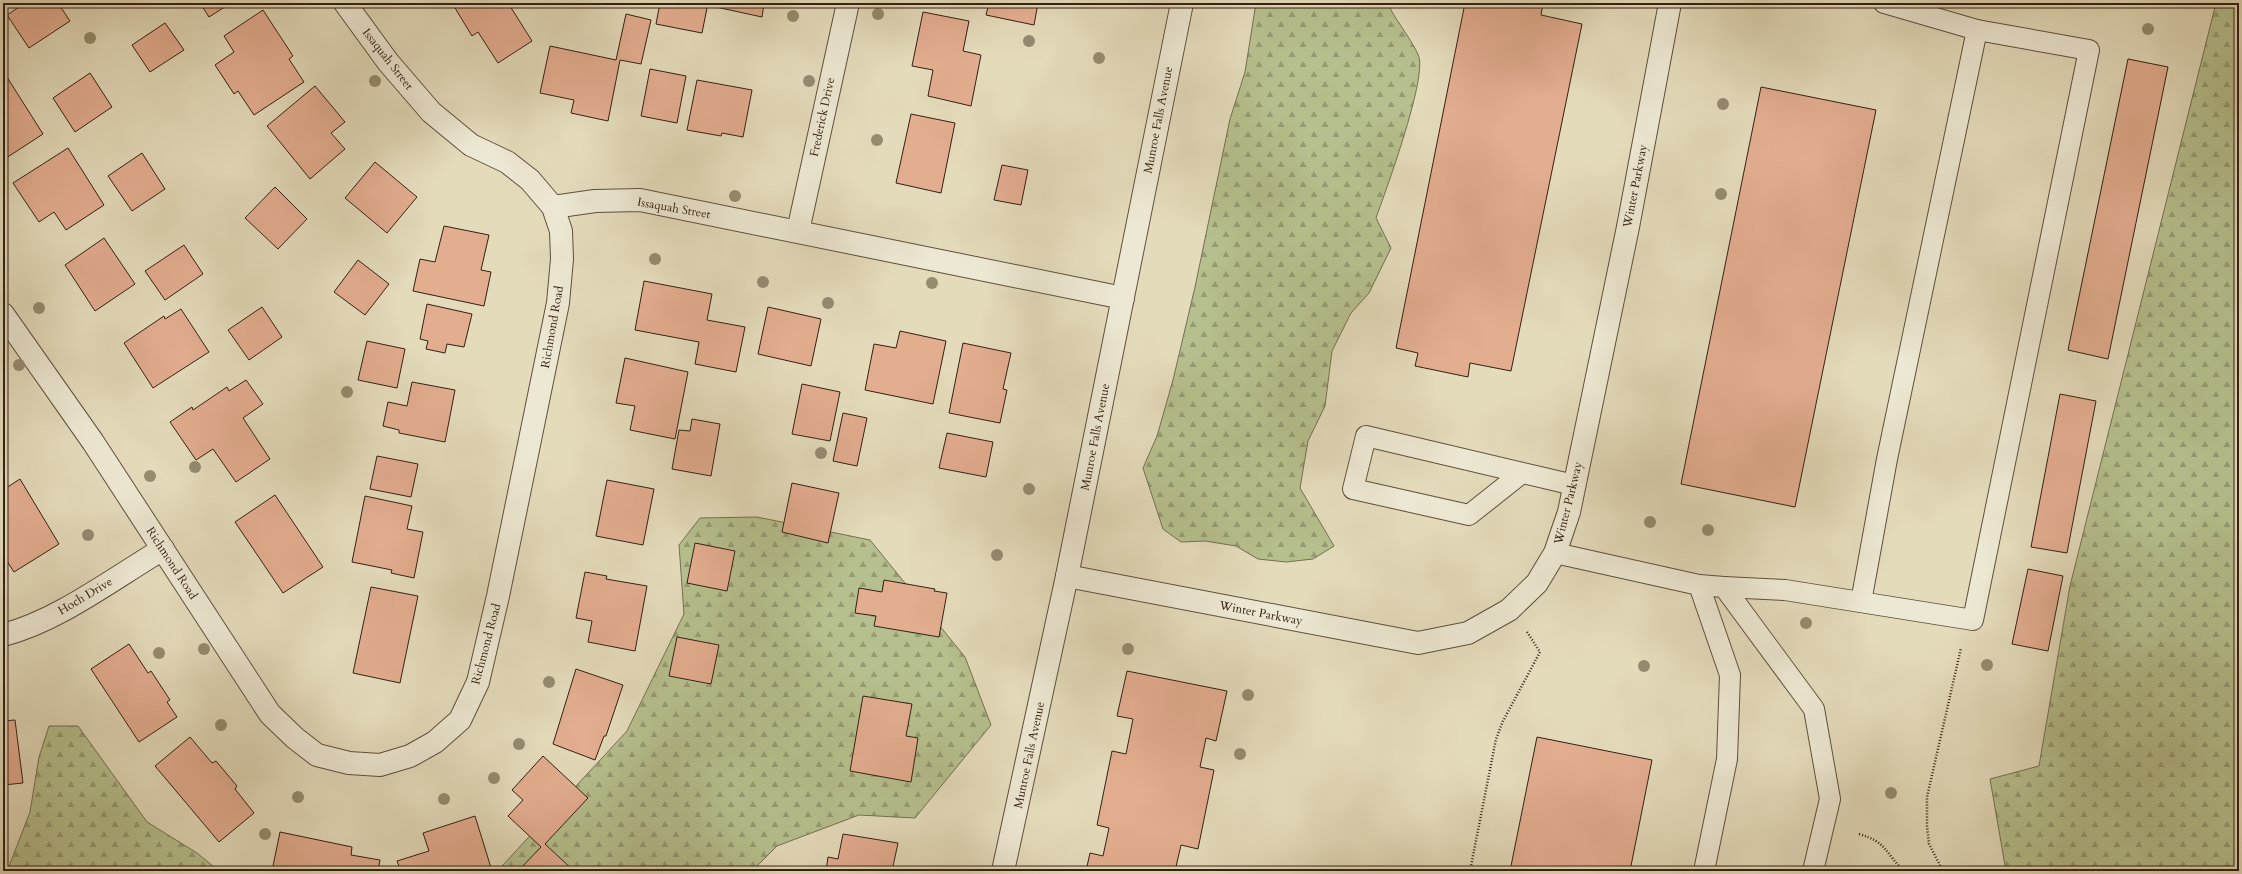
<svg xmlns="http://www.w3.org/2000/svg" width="2242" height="874" font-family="Cardo,serif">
	<defs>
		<pattern id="forest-firs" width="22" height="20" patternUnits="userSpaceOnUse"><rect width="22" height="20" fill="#b6c08e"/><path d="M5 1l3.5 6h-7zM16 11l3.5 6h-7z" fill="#959c73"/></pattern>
	</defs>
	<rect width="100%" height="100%" fill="#e4dbbb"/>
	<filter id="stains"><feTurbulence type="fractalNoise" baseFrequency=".005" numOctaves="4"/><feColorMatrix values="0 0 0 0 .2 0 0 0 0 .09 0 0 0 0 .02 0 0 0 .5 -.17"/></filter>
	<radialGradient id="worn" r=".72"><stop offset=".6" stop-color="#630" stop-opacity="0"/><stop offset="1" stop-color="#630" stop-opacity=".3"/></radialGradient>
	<g fill="url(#forest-firs)" stroke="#747050">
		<path d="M1256,3H1389L1391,10C1397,21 1416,47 1419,57C1426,81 1386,190 1376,218L1391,248L1369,293L1351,313L1332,351L1325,406L1308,441L1300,488L1334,546L1313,559L1286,562L1258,559L1236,546L1205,541L1181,542L1163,529L1143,468L1157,436L1173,380L1195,287L1230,119L1245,72Z"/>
		<polygon points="2216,3 2239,3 2239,871 2006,871 1990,779 2039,766 2070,586"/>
		<polygon points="757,517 870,540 965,657 991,725 915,818 859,815 777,846 752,871 502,871 502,866 627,731 684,614 679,545 700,518"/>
		<polygon points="49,726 78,726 147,822 197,853 219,871 3,871 8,869 30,812 39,757"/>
	</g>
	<g fill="#e3ad90" stroke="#332112">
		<polygon points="25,3 58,3 70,21 29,48 7,15"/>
		<polygon points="200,3 231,3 209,17"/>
		<polygon points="455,3 514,3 510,6 532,41 498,63 478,32 472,36 455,8 456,6"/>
		<polygon points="660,3 708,3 702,33 656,24"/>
		<polygon points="717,3 764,3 762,17 716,7"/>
		<polygon points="989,3 1038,3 1034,25 986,15"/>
		<polygon points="1465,3 1488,6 1489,3 1543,3 1541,15 1582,24 1511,371 1470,363 1468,377 1415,366 1418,353 1396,348"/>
		<polygon points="263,10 293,56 289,59 304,82 254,115 238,91 234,94 215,65 234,52 224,36"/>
		<polygon points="923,12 969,21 963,51 981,55 971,106 928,96 933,70 912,66"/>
		<polygon points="626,14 651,20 641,64 620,60 608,121 571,113 574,100 540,93 550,46 616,60"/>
		<polygon points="165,23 184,50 150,72 132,45"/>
		<polygon points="2128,59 2168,67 2108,359 2068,350"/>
		<polygon points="650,69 686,76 677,123 641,116"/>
		<polygon points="90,73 112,107 75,132 53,98"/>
		<polygon points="5,74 43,134 3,160 3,76"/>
		<polygon points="697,80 752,90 743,137 722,133 721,136 687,130"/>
		<polygon points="315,86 345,122 331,133 345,149 310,179 267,126"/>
		<polygon points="1761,87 1876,110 1795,507 1681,484"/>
		<polygon points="911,114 955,123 941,193 896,183"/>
		<polygon points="68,148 104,205 66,230 54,212 39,222 13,183"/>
		<polygon points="142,153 165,189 132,211 108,176"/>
		<polygon points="375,162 417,197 387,233 345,198"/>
		<polygon points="1002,165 1028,170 1021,205 994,200"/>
		<polygon points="275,187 307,219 278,249 245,218"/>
		<polygon points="444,226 489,235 481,270 491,272 484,306 413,291 420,259 435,262"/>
		<polygon points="104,238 135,284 95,311 65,265"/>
		<polygon points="184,245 203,274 165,300 145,271"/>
		<polygon points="358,260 389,284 365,315 334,292"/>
		<polygon points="644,281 712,294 707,320 745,327 736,372 695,364 699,342 635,330"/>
		<polygon points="427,304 472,314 464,347 447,344 445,353 426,349 428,341 420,339"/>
		<polygon points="262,307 282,337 249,360 228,330"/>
		<polygon points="768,307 821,319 811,366 758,354"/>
		<polygon points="181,309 209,352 153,388 124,343 164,316 165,319"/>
		<polygon points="900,331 946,341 933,404 865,390 874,344 896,348"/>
		<polygon points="367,341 405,349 397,388 358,380"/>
		<polygon points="963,343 1011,353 1003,389 1007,390 1000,423 949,413"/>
		<polygon points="625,358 688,372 675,439 630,430 635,406 616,403"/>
		<polygon points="246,380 263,404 243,418 270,459 236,482 213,449 196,460 170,422 192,407 193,410 227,387 229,391"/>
		<polygon points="412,382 455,390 445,442 399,433 399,430 383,426 388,402 407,406"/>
		<polygon points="802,384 840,392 830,441 792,434"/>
		<polygon points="2060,394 2096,401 2067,553 2031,547"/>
		<polygon points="843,413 867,418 857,466 833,461"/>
		<polygon points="692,419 720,424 711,476 672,469 679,430 690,431"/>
		<polygon points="947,433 993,442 986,477 939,468"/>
		<polygon points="377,456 418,464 411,497 370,489"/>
		<polygon points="20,479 59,544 14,572 3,555 3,490"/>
		<polygon points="607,480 654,489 643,545 596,536"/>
		<polygon points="792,483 839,493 828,543 782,532"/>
		<polygon points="275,495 323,567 283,593 235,522"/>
		<polygon points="365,496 412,506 407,529 423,532 414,578 391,573 392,570 352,562"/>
		<polygon points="695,543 735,551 727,591 687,583"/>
		<polygon points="2028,569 2063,576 2048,651 2012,644"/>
		<polygon points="585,572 607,576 606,579 647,586 635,651 588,642 592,621 576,618"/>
		<polygon points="884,580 935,589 934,591 947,593 939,637 874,626 876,616 855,613 859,588 882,592"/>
		<polygon points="371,587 418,596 400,683 353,673"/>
		<polygon points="677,637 719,645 711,684 669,676"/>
		<polygon points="129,644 148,673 151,671 170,700 167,702 177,717 139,742 91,669"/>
		<polygon points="576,669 623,685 606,736 604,736 595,760 553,744"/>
		<polygon points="1127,671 1227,691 1216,741 1206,738 1200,767 1214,770 1198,849 1181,845 1175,871 1086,871 1090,853 1103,856 1109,828 1097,825 1112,751 1126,754 1133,719 1117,716"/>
		<polygon points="863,696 912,704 906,736 918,738 911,782 850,771"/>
		<polygon points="15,720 23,783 3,785 3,721"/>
		<polygon points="190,737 212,763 216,761 237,786 235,789 254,813 219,842 155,766"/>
		<polygon points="1537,737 1652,760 1630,871 1510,871"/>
		<polygon points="543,756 588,798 545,844 574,871 518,871 541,847 508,816 523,800 512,790"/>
		<polygon points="475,816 492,871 401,871 397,861 429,851 423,833"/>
		<polygon points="280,832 352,847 351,855 380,860 378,871 272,871"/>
		<polygon points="843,834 898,843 892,871 826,871 828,857 838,859"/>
	</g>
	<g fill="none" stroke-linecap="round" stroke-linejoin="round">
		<g stroke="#5f503c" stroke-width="22">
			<g id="service">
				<polyline points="1884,3 1977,30"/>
				<polyline points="1522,473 1469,515 1353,489 1366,436 1574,485"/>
				<polyline points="1555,553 1699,585"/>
				<polyline points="1724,587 1785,590 1973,620 2089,50 1977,30 1887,459 1861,602"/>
				<polyline points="1704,871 1727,759 1730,675 1699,585 1724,587 1814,709 1830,799 1813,871"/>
			</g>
		</g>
		<g stroke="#5f503c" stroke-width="24">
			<g id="minor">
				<polyline points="553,207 595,201 640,200 1123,298"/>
				<polyline points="798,231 848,3"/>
				<polyline points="3,314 93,442 270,714 295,738 317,755 349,763 380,765 410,756 435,742 460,720 478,682 498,596 558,303 562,259 561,231 553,207 530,180 507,162 471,145 431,112 388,62 345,3"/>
				<polyline points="1067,576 1418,643 1468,633 1509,610 1537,583 1555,553 1569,512 1628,227 1670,3"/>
				<path d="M3,635C58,621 114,578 163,549"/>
			</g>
		</g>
		<g stroke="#5f503c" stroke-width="24">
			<polyline id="tertiary" points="1003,871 1067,576 1182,3"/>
		</g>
		<g stroke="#332112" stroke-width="2.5" stroke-dasharray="1 2" stroke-linecap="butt">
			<path d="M1859,834C1887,842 1885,853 1904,871"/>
			<polyline points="1470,871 1496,739 1503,721 1540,652 1527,632"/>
			<polyline points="1943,871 1929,844 1927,827 1927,797 1961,648"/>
		</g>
		<use href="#service" stroke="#ede8d3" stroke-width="20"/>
		<use href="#minor" stroke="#ede8d3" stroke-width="22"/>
		<use href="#tertiary" stroke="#ede8d3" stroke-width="22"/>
	</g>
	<g fill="#958b6f">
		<circle cx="878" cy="14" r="6"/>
		<circle cx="793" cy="16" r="6"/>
		<circle cx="2148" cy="29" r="6"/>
		<circle cx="90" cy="38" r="6"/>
		<circle cx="1029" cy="41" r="6"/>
		<circle cx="1099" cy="58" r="6"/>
		<circle cx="375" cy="81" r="6"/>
		<circle cx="809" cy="81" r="6"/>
		<circle cx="1723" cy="104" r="6"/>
		<circle cx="877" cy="140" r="6"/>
		<circle cx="1721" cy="194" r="6"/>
		<circle cx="735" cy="196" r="6"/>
		<circle cx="655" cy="259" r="6"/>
		<circle cx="763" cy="282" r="6"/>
		<circle cx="932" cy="283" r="6"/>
		<circle cx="828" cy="303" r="6"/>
		<circle cx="39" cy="308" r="6"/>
		<circle cx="19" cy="365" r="6"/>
		<circle cx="347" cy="392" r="6"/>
		<circle cx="821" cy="453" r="6"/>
		<circle cx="195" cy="467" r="6"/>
		<circle cx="150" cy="476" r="6"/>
		<circle cx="1029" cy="489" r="6"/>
		<circle cx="1650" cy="522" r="6"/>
		<circle cx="1708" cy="530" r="6"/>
		<circle cx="88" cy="535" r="6"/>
		<circle cx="997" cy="555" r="6"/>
		<circle cx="1806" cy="623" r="6"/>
		<circle cx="204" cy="649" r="6"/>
		<circle cx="1128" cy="649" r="6"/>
		<circle cx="159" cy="653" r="6"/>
		<circle cx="1987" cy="665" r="6"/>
		<circle cx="1644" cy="666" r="6"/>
		<circle cx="549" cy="682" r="6"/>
		<circle cx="1248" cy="695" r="6"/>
		<circle cx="221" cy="725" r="6"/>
		<circle cx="519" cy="744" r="6"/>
		<circle cx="1240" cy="754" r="6"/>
		<circle cx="494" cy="778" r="6"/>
		<circle cx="1891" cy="793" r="6"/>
		<circle cx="298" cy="797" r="6"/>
		<circle cx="444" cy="799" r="6"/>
		<circle cx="265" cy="834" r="6"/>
	</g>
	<g text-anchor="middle" stroke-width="3" stroke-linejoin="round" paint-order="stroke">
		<g font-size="12" fill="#332112" stroke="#ede8d3">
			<text transform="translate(388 59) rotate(52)" y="4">Issaquah Street</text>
			<text transform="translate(822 117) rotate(-78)" y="4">Frederick Drive</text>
			<text transform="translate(1158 120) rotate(-79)" y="4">Munroe Falls Avenue</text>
			<text transform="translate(1635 186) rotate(-79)" y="4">Winter Parkway</text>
			<text transform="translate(674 208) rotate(10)" y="4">Issaquah Street</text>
			<text transform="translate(552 327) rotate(-80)" y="4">Richmond Road</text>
			<text transform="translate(1095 437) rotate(-79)" y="4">Munroe Falls Avenue</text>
			<text transform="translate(1568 503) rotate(-76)" y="4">Winter Parkway</text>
			<text transform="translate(172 563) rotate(57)" y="4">Richmond Road</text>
			<text transform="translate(85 596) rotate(-31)" y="4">Hoch Drive</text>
			<text transform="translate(1261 613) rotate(11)" y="4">Winter Parkway</text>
			<text transform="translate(486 644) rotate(-75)" y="4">Richmond Road</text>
			<text transform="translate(1029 755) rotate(-78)" y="4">Munroe Falls Avenue</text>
		</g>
	</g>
	<rect width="2242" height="874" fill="none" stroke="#e4dbbb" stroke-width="16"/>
	<rect x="4" y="4" width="2234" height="866" fill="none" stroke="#332112" stroke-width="2"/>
	<rect x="8" y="8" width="2226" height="858" fill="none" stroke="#332112"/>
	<rect width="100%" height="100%" filter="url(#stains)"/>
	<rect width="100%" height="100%" fill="url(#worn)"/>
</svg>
